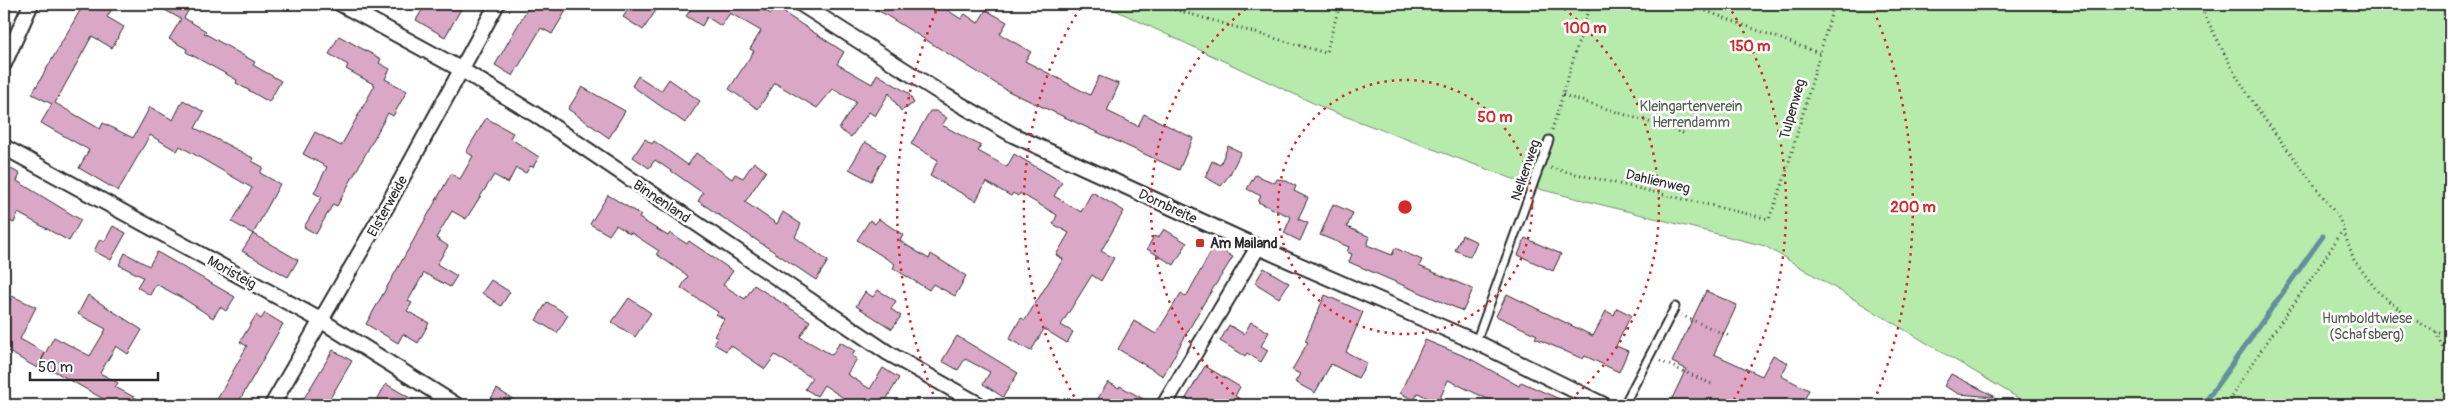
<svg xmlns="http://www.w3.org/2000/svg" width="2454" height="409" font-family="Pangolin,sans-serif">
	<rect width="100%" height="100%" fill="#fff"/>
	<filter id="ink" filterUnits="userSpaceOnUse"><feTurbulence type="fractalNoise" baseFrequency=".02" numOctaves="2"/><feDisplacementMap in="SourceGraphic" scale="10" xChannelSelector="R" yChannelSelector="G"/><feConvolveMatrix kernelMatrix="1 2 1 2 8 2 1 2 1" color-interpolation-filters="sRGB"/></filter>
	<g filter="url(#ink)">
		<polygon fill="#b7ebac" stroke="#718b6c" points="1102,4 2450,4 2450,405 2030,405 1765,246 1543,190 1328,110"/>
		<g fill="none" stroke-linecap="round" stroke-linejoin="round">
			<g stroke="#63909d" stroke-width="5">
				<polyline points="2448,4 2450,6"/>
				<polyline points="2203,405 2323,236"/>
			</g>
		</g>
		<g fill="#daa8c6" stroke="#2b2b2b">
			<polygon points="87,4 115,4 107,17 124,27 112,48 92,36 55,103 100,129 103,123 133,138 150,107 173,120 183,100 204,112 195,128 253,158 252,161 263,167 260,173 280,184 253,234 232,222 252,188 180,146 177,151 150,135 118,191 79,168 89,150 41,123 52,104 32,94 82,7 85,8"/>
			<polygon points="154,4 192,4 184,18 206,31 204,33 255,62 253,65 281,81 269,102 236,83 237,80 186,52 187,49 169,39 181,19"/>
			<polygon points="426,4 464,4 445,37 416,20"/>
			<polygon points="530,4 570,4 552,34 541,28 513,76 495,65"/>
			<polygon points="632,4 660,4 643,30 623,17"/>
			<polygon points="686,4 752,4 771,14 775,7 844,52 837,64 872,84 877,74 908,93 914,103 901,111 889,93 875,116 869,112 851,137 839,129 856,102 833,89 817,108 775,83 758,109 729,89 754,51 750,49 761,31 730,13 721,26 707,17 702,26 686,16 692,8"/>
			<polygon points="868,4 938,4 961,19 965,14 978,23 986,10 1007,22 1000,34 1031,52 1025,61 1090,95 1099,76 1119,84 1107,111 1138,126 1144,114 1193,138 1179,170 1008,91"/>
			<polygon points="339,36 381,59 379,63 390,69 385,79 407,91 393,116 388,113 337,206 333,204 316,234 304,227 322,197 314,193 327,167 303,154 315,132 341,146 375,85 346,69 348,65 329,54"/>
			<polygon points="638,76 661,91 669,79 700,101 685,123 632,86"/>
			<polygon points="582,87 625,111 609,138 568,109"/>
			<polygon points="930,111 936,111 947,118 942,125 981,146 978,151 1007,167 1014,154 1062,182 1054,196 1081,212 1092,192 1124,211 1101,251 1114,258 1101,281 1092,275 1061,325 1073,332 1067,343 1044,329 1031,351 1009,339 1021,318 1025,320 1063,259 1056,255 1069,233 1053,224 1057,215 1020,193 1018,196 1013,193 1011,196 986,182 976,201 930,176 938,160 911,144"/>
			<polygon points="486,118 513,133 510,138 539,157 533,167 530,166 526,173 516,168 508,183 494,175 466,219 452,211 436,238 448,246 437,264 457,276 450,287 424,273 408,301 412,303 407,311 429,323 418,343 403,334 398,343 366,324 451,174 460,179 473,156 466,152"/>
			<polygon points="645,139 652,144 654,141 688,165 696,153 732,179 735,174 743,178 754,162 766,171 745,202 777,224 783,212 801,224 795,237 828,261 816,280 698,201 703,193 680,177 655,160 649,168 633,157"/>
			<polygon points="865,142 886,154 871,181 849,169"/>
			<polygon points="1228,146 1241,152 1230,174 1221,186 1205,177 1212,161 1220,165"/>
			<polygon points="4,165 20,174 17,181 81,220 69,241 18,213 14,223 4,219"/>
			<polygon points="1255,175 1275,183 1277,179 1284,180 1296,186 1294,191 1308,198 1298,219 1308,223 1300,241 1284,233 1291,217 1258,202 1261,196 1247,189"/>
			<polygon points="608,195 641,215 639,218 668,236 670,233 687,244 689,241 733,271 723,285 745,299 754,285 810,321 800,337 832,355 840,342 855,351 852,356 857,359 847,374 870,389 883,368 899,378 883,405 854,405 824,385 817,396 805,389 812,378 775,355 765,369 730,345 726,351 714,344 718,338 714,336 724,319 716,314 718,312 681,288 688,276 656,254 659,251 630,232 630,234 616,225 609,235 590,224"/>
			<polygon points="1333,204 1353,213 1347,227 1370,237 1367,245 1392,255 1395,248 1422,260 1419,266 1473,289 1463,311 1349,262 1352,254 1347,252 1349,247 1320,235"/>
			<polygon points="879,219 903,235 900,241 929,259 931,254 966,276 955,296 933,284 929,290 893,268 895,264 857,240 870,220 875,224"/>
			<polygon points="113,226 126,233 111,260 94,251 100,239 105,241"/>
			<polygon points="1164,229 1187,243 1174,265 1147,249 1154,236 1158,238"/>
			<polygon points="253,234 298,260 288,277 242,251"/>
			<polygon points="1462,235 1477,242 1470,257 1455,250"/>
			<polygon points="1525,238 1561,254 1553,271 1518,255"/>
			<polygon points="1214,246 1233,257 1202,306 1163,376 1118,349 1134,321 1156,334 1181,293 1186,297"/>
			<polygon points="157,252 235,297 226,311 220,307 213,318 184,299 156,284 150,295 137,287 143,277 119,265 125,253 149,266"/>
			<polygon points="1264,268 1289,283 1279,298 1255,283"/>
			<polygon points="491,280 510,292 501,306 482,293"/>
			<polygon points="878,290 896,301 891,309 901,316 892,329 856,306 865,292 873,297"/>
			<polygon points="1706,291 1737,305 1714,354 1762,376 1773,355 1788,363 1781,376 1809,390 1802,405 1669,405 1686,369 1672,362"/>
			<polygon points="1507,294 1593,336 1606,311 1614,315 1617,308 1631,315 1616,346 1628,351 1619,372 1585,356 1583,359 1535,338 1537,335 1496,316"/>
			<polygon points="88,295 142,330 128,354 116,346 100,373 118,383 115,387 149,405 114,405 40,363 54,337 90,356 106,329 78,314"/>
			<polygon points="1325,295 1363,312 1346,352 1367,363 1358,378 1331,364 1315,393 1295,382 1300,374 1292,370 1308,342 1305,341"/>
			<polygon points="12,296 36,307 20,339 45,353 37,368 4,349 4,314"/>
			<polygon points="629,298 651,313 635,337 612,322"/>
			<polygon points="547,302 568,315 557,333 536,320"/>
			<polygon points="265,313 283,324 237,405 214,405 247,346 240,342 256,315 261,319"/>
			<polygon points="1251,322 1269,332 1261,346 1268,350 1261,362 1247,353 1245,356 1220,341 1229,325 1244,334"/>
			<polygon points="957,336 1018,373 1003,397 983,384 990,372 965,359 958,370 942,361"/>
			<polygon points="1425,340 1469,358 1519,386 1521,382 1573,405 1500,405 1448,380 1438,403 1418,393 1414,400 1400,393"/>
			<polygon points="333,350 352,361 326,405 300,405"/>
			<polygon points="1205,366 1240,387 1235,396 1250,405 1182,405"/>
			<polygon points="1951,374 1994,396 1994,397 1959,394 1944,386"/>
			<polygon points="1108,382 1119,388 1120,386 1154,405 1094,405"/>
			<polygon points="386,384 422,405 374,405"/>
			<polygon points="497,389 522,405 496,405 489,401"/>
		</g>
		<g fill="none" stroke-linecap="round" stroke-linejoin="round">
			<g stroke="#2b2b2b" stroke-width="11">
				<g id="service">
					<polyline points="1476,342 1549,140"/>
					<polyline points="1624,405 1675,307"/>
				</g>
			</g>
			<g stroke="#2b2b2b" stroke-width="18">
				<g id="minor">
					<polyline points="341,4 462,70 536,115 888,353 980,405"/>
					<polyline points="801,4 939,92 1013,135 1258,247 1476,342 1604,405"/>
					<polyline points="4,64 31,4"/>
					<polyline points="4,147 322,321 456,405"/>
					<polyline points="272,405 388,204 497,4"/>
					<polyline points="1164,405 1258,247"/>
				</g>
			</g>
			<g stroke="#2b2b2b" stroke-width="3" stroke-dasharray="1 4" stroke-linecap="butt">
				<polyline points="1155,4 1326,53 1340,4"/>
				<polyline points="1687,4 1819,53"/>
				<polyline points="2199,4 2233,70 2257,109 2339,218 2354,260 2378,292 2406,315 2436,332 2450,336"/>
				<polyline points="1563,95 1686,134"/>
				<polyline points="1552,130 1590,4"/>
				<polyline points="1551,168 1769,219 1783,183 1834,4"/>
				<polyline points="1681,315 1729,336"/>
				<polyline points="2436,332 2450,363"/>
				<polyline points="1660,361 1714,385"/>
				<path d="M2234,405L2230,399C2264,341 2307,289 2342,231"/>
			</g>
			<use href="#service" stroke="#fff" stroke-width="7"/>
			<use href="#minor" stroke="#fff" stroke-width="14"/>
		</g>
	</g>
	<g fill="none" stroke="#d62828" stroke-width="2.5" stroke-dasharray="2.5 5">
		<circle cx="1405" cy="207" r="127"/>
		<path d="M1245 404A254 254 0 0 1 1252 4M1558 4A254 254 0 0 1 1565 404"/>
		<path d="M1078 403A381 381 0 0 1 1082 5M1728 5A381 381 0 0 1 1732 403"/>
		<path d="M936 401A508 508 0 0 1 939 4M1871 4A508 508 0 0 1 1874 401"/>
	</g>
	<rect fill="#c8321e" stroke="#fff" stroke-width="2" x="1195" y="238" width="10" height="10" rx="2.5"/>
	<g text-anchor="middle" stroke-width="5" stroke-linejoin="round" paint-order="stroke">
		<g font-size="14" fill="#4e5b4b" stroke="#fff">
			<text x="1691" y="111">Kleingartenverein<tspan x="1691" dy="16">Herrendamm</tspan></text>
			<text x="2367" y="323">Humboldtwiese<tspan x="2367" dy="16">(Schafsberg)</tspan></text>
		</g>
		<g font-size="14" fill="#2b2b2b" stroke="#fff">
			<text transform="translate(1792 109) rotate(-74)" y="5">Tulpenweg</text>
			<text transform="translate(1525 170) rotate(-71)" y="5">Nelkenweg</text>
			<text transform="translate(1658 181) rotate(13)" y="5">Dahlienweg</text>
			<text transform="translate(662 201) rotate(34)" y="5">Binnenland</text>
			<text transform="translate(387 206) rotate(-61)" y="5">Elsterweide</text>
			<text transform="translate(1168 206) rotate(25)" y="5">Dornbreite</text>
			<text transform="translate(232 272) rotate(29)" y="5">Moristeig</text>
		</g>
		<g font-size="14" font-weight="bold" fill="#2b2b2b" stroke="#fff" text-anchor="start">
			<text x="1210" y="248">Am Mailand</text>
		</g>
	</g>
	<circle cx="1405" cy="207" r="8" fill="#d62828" stroke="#fff" stroke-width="2.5"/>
	<g font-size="15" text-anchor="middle" font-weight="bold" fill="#d62828" stroke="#fff" stroke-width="5" stroke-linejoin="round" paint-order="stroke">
		<text x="1585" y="33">100 m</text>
		<text x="1750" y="51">150 m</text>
		<text x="1495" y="122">50 m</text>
		<text x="1913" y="212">200 m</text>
	</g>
	<rect width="2454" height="409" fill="none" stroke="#fff" stroke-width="20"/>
	<rect x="10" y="10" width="2434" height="389" fill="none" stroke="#2b2b2b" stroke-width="2" filter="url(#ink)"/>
	<path d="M30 372v8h128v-8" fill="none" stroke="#2b2b2b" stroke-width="2.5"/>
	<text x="38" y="372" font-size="15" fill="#2b2b2b" stroke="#ffffff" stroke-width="4" paint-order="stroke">50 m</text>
</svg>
